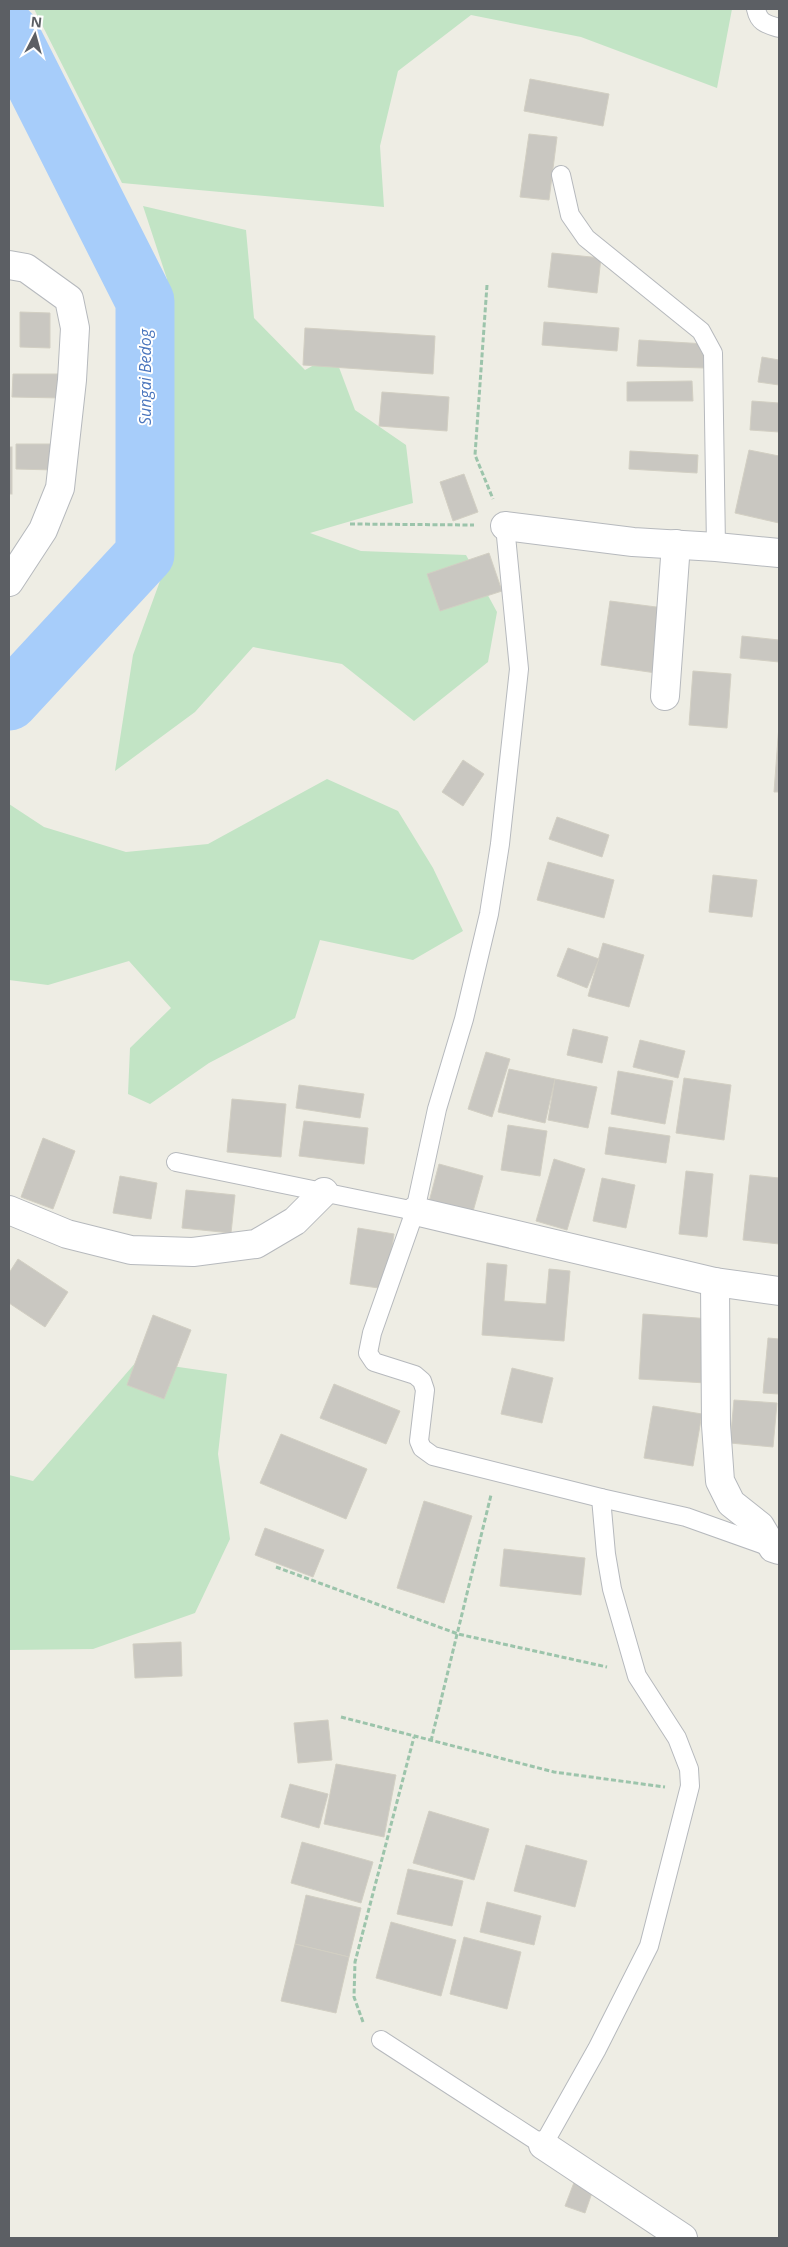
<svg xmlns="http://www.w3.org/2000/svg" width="788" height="2247" font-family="'Open Sans',sans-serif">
	<rect width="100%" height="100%" fill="#eeede4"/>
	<g fill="#c2e4c5">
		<polygon points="34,9 732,9 717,88 581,37 471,15 398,71 380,146 384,207 122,183"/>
		<polygon points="143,206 246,230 254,318 305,370 334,354 355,410 406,445 413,503 310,533 361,551 466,555 497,612 488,662 414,721 342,664 253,647 195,712 115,771 133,655 172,548 174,400 167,279"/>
		<polygon points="327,779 398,811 433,868 463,931 413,960 320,940 295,1018 209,1063 150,1104 128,1094 130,1048 171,1008 129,961 48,985 9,980 9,804 44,827 126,852 208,844"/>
		<polygon points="137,1361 227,1374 218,1454 230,1539 195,1613 93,1649 9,1650 9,1475 33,1481"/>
	</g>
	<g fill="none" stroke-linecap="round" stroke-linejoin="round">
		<polyline stroke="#a7cdfa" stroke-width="59" points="9,32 145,301 145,554 9,701"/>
	</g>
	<g fill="#c9c7c1" stroke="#d2cfc3">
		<polygon points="530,79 609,94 603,126 524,111"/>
		<polygon points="529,134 557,137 549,200 520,197"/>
		<polygon points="552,253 601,258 597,293 548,287"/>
		<polygon points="20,312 50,313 50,348 20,347"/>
		<polygon points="544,322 619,328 617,351 542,345"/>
		<polygon points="305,328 435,336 433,374 303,365"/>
		<polygon points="639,340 706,344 705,368 637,366"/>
		<polygon points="762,357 779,360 779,385 758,382"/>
		<polygon points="13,374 61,374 61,398 12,397"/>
		<polygon points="692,381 693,401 627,401 627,382"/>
		<polygon points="382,392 449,397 447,431 379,426"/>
		<polygon points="752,401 779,403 779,432 750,430"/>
		<polygon points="16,444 54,444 54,470 16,469"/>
		<rect x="9" y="447" width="3" height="47"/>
		<polygon points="749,450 779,456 779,523 735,513"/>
		<polygon points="630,451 698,455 697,473 629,469"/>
		<polygon points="464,474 478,512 453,521 440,482"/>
		<polygon points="489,553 502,591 440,611 427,574"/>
		<polygon points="610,601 664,608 656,673 601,665"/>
		<polygon points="742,636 779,640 779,662 740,658"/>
		<polygon points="693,671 731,674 727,728 689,725"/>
		<polygon points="779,725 779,792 774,792"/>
		<polygon points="463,760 484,774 463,806 442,792"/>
		<polygon points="557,817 609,835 602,857 549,839"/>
		<polygon points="548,862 614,880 604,918 537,900"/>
		<polygon points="713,875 757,880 752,917 709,912"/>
		<polygon points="603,943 644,955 629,1007 588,996"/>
		<polygon points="568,948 599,959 587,988 557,976"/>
		<polygon points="573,1029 608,1037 602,1063 567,1055"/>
		<polygon points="640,1040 685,1051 678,1078 633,1067"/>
		<polygon points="486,1052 510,1059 492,1117 468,1109"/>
		<polygon points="509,1069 555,1079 545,1123 498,1112"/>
		<polygon points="618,1071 673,1081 665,1124 611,1114"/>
		<polygon points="684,1078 731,1085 724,1140 676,1133"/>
		<polygon points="555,1079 597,1087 588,1128 548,1120"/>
		<polygon points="299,1085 364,1094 360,1118 296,1108"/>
		<polygon points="232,1099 286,1104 281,1157 227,1152"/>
		<polygon points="304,1121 368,1128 364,1164 299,1156"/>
		<polygon points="508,1125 547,1131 540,1176 501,1170"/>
		<polygon points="609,1127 670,1136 666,1163 605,1154"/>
		<polygon points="43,1138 75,1151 53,1209 21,1197"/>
		<polygon points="554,1159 585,1169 567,1230 536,1221"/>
		<polygon points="439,1164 483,1176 472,1215 429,1202"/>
		<polygon points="686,1171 713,1174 707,1237 679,1234"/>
		<polygon points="750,1175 779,1178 779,1244 743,1240"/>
		<polygon points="120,1176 157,1183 151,1219 113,1213"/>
		<polygon points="602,1178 635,1185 626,1228 593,1221"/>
		<polygon points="186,1190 235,1195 231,1233 182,1228"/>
		<polygon points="358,1228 394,1234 386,1289 350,1284"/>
		<polygon points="18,1259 68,1292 45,1327 9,1303 9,1273"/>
		<polygon points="487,1263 507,1265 504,1301 546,1304 549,1269 570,1271 564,1341 482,1335"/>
		<polygon points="643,1314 711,1319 706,1383 639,1379"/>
		<polygon points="153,1315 191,1330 164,1399 127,1385"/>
		<polygon points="768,1338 779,1339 779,1394 763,1393"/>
		<polygon points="512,1368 553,1378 542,1423 501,1414"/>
		<polygon points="334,1384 400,1411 386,1444 320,1418"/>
		<polygon points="734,1400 777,1403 773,1447 730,1443"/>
		<polygon points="653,1406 702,1414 693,1466 644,1458"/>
		<polygon points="281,1434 367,1469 346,1519 260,1483"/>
		<polygon points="424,1501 472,1516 444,1603 397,1588"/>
		<polygon points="265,1528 324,1550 313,1577 255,1555"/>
		<polygon points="504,1549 585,1558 581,1595 500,1586"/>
		<polygon points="181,1642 182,1676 135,1678 133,1644"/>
		<polygon points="328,1720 332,1760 298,1763 294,1723"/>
		<polygon points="336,1764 396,1775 384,1837 324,1824"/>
		<polygon points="290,1784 328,1794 319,1828 281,1817"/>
		<polygon points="429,1811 489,1829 474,1880 413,1863"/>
		<polygon points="302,1842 373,1862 361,1903 291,1883"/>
		<polygon points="526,1845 587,1861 575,1907 514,1891"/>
		<polygon points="408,1869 463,1881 452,1926 397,1914"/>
		<polygon points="306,1895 361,1908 349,1957 295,1944"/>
		<polygon points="487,1902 541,1916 534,1945 480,1932"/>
		<polygon points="391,1922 456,1940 441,1996 376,1978"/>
		<polygon points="464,1937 521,1952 507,2009 450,1994"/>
		<polygon points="295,1944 349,1957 336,2013 281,2001"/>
		<polygon points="575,2180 594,2187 585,2213 565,2206"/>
	</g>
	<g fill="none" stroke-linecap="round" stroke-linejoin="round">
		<g stroke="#b6b9bd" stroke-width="20">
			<g id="service">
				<path d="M756,9C759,23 766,24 779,28"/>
				<polyline points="561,175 570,215 586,238 701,331 713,353 716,547"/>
				<polyline points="505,526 519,669 500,844 489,914 464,1019 437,1109 415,1211 372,1333 368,1353 374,1362 415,1375 422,1381 425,1390 419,1441 422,1448 433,1456 601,1498 686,1517 773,1548"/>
				<polyline points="176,1162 415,1211"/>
				<polyline points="381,2040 543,2145 597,2049 649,1946 690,1786 689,1769 677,1738 637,1676 612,1589 606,1554 601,1498"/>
			</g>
		</g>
		<g stroke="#b6b9bd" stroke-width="30">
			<g id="minor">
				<polyline points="9,265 26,268 69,299 75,328 72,380 60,488 43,530 9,582"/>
				<polyline points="505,526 633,542 716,547 779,553"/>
				<polyline points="665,696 676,544"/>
				<polyline points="9,1210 67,1234 131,1250 193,1252 256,1244 295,1221 324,1192"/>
				<polyline points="415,1211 715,1282 779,1291"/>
				<polyline points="715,1282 716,1425 720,1481 731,1503 760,1526 773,1548 779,1550"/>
				<polyline points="543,2145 683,2238"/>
			</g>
		</g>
		<g stroke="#9cc4ab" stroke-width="3" stroke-dasharray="5 2.5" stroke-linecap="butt">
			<polyline points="487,285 475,455 493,499"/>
			<polyline points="350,524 474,525"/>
			<polyline points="276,1567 458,1634 607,1667"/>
			<polyline points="341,1717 554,1772 665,1787"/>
			<polyline points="431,1741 491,1495"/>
			<polyline points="363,2022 354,1997 355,1962 414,1737"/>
		</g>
		<use href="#service" stroke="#fff" stroke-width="18"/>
		<use href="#minor" stroke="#fff" stroke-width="28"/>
	</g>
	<g text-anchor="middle" stroke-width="4" stroke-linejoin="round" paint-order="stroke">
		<g font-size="16" font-style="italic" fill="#4b76bd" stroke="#fff">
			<text transform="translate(145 377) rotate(-90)" y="6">Sungai Bedog</text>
		</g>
	</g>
	<rect width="788" height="2247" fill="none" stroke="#5c5f64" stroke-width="20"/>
	<g transform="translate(35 35) rotate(6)" stroke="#ffffff" stroke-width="4" paint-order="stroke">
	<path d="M0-4L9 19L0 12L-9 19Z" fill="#5c5f64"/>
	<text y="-8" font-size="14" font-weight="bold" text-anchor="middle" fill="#5c5f64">N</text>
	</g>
</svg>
